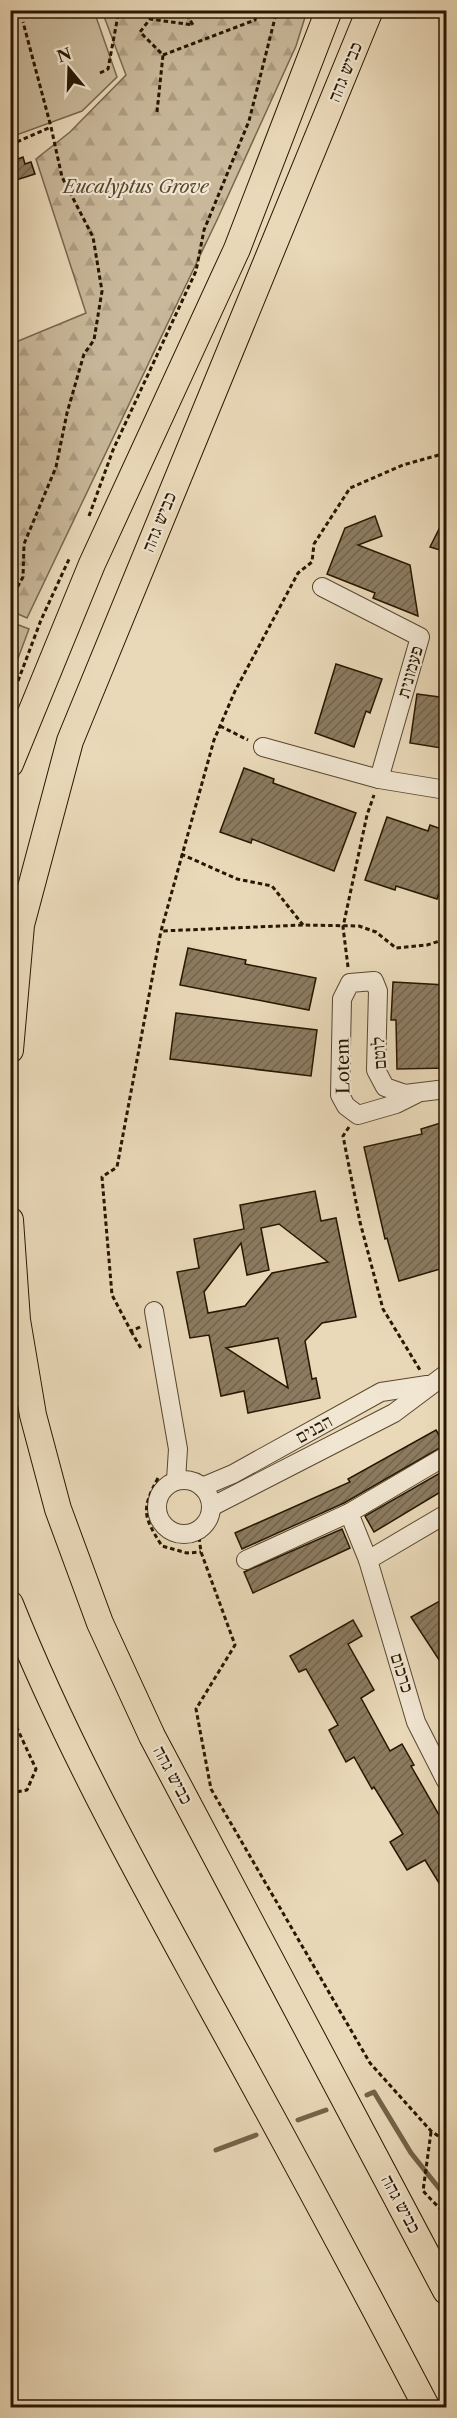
<svg xmlns="http://www.w3.org/2000/svg" width="457" height="2418" font-family="'Libre Caslon Text','Frank Ruhl Libre',serif">
	<defs>
		<pattern id="forest-firs" width="22" height="20" patternUnits="userSpaceOnUse" patternTransform="scale(1.5)"><rect width="22" height="20" fill="#c9b89a"/><path d="M5 1l3.5 6h-7zM16 11l3.5 6h-7z" fill="#ad9d83"/></pattern>
		<pattern id="building-hatch" width="6" height="6" patternUnits="userSpaceOnUse" patternTransform="scale(1.5)"><rect width="6" height="6" fill="#8c7b60"/><path d="M-1 1l2-2M0 6l6-6M5 7l2-2" fill="none" stroke="#72644d"/></pattern>
	</defs>
	<rect width="100%" height="100%" fill="#ead9b9"/>
	<filter id="stains"><feTurbulence type="fractalNoise" baseFrequency=".00333" numOctaves="4"/><feColorMatrix values="0 0 0 0 .2 0 0 0 0 .09 0 0 0 0 .02 0 0 0 .5 -.17"/></filter>
	<radialGradient id="worn" r=".72"><stop offset=".6" stop-color="#630" stop-opacity="0"/><stop offset="1" stop-color="#630" stop-opacity=".3"/></radialGradient>
	<polygon fill="#c9b89a" stroke="#78674d" stroke-width="1.5" points="11,10 94,11 117,77 82,111 11,137"/>
	<g fill="url(#forest-firs)" stroke="#78674d" stroke-width="1.5">
		<polygon points="102,11 307,11 296,46 217,220 27,618 11,611 11,547 15,540 10,531 11,344 86,313 36,159 70,132 126,75"/>
		<polygon points="11,622 29,629 11,677 10,622"/>
	</g>
	<g fill="none" stroke-linecap="round" stroke-linejoin="round">
		<g stroke="#746349" stroke-width="5">
			<polyline points="367,2095 374,2092 411,2153 446,2197"/>
			<polyline points="298,2120 326,2110"/>
			<polyline points="216,2150 256,2135"/>
		</g>
	</g>
	<g fill="url(#building-hatch)" stroke="#271600" stroke-width="1.5" fill-rule="evenodd">
		<polygon points="23,157 25,164 31,162 35,174 10,182 10,162"/>
		<polygon points="447,513 447,552 430,547"/>
		<polygon points="375,516 382,536 358,545 410,565 418,616 373,598 375,593 327,574 345,528"/>
		<polygon points="336,664 382,679 370,713 366,711 354,747 315,733"/>
		<polygon points="417,694 447,698 441,748 410,743"/>
		<polygon points="244,768 274,779 273,783 356,813 334,871 252,839 251,843 220,832"/>
		<polygon points="387,817 428,831 430,825 447,831 447,871 437,899 396,886 395,890 365,880"/>
		<polygon points="188,948 246,960 245,964 316,978 309,1010 180,985"/>
		<polygon points="393,982 446,985 443,1037 447,1037 447,1068 397,1069 396,1020 391,1020"/>
		<polygon points="176,1013 317,1030 311,1076 170,1059"/>
		<polygon points="447,1121 447,1267 399,1281 387,1238 385,1239 364,1147 422,1134 421,1129"/>
		<path d="M315,1191L321,1221L336,1218L356,1317L322,1323L305,1341L312,1379L316,1378L320,1398L248,1413L244,1391L221,1396L209,1335L190,1338L177,1272L199,1268L194,1239L244,1229L240,1205ZM279,1224L328,1262L272,1273L245,1306L208,1313L204,1292L241,1243L247,1275L269,1270L261,1228ZM278,1338L288,1388L226,1348Z"/>
		<polygon points="436,1430 445,1445 344,1503 242,1549 235,1533 350,1482 348,1479"/>
		<polygon points="447,1469 447,1488 374,1532 365,1516"/>
		<polygon points="342,1529 350,1548 253,1593 244,1572"/>
		<polygon points="447,1597 447,1672 411,1617"/>
		<polygon points="353,1620 362,1636 348,1644 374,1690 361,1698 390,1751 402,1744 414,1765 411,1766 447,1829 447,1896 425,1860 407,1870 390,1842 403,1834 374,1787 372,1789 354,1757 346,1762 329,1730 338,1725 306,1669 299,1672 290,1656"/>
	</g>
	<g fill="none" stroke-linecap="round" stroke-linejoin="round">
		<g stroke="#58472e" stroke-width="20">
			<g id="minor">
				<polyline points="322,587 420,637 379,779"/>
				<polyline points="263,747 379,779 446,790"/>
				<polyline points="418,1093 396,1104 358,1115 346,1106 340,1095 342,999 350,983 374,981 378,991 376,1070 385,1087 405,1094 446,1089"/>
				<polyline points="154,1311 178,1449 176,1480"/>
				<circle cx="184" cy="1507" r="27"/>
				<polyline points="202,1487 233,1474 381,1392 427,1385"/>
				<polyline points="211,1507 394,1413 446,1374"/>
				<polyline points="349,1513 368,1560"/>
				<polyline points="446,1514 368,1560 416,1722 446,1781"/>
				<polyline points="246,1560 349,1513 446,1456"/>
			</g>
		</g>
		<g stroke="#271600" stroke-width="28">
			<g id="highway">
				<polyline points="10,764 92,564 237,249 329,10"/>
				<polyline points="10,1050 21,925 70,741 370,10"/>
				<polyline points="10,1220 17,1320 33,1415 58,1509 100,1623 152,1736 446,2291"/>
				<path d="M10,1604C65,1742 138,1873 209,2003C283,2137 356,2272 427,2408"/>
			</g>
		</g>
		<g stroke="#271600" stroke-width="3" stroke-dasharray="4.5 3" stroke-linecap="butt">
			<polyline points="163,55 255,20 257,10"/>
			<polyline points="100,73 108,69 119,10"/>
			<polyline points="157,112 163,55 140,32 150,19 193,25 184,10"/>
			<polyline points="10,145 51,127"/>
			<polyline points="446,453 403,465 350,488 314,544 312,562 298,573 235,691 214,740 161,931 303,925 359,926 376,932 396,948 427,945 446,939"/>
			<polyline points="89,516 113,450 196,271 204,230 249,121 277,10"/>
			<polyline points="10,600 23,577 24,544 56,467 67,413 84,354 94,340 102,291 93,237 62,177 51,127 23,22"/>
			<polyline points="10,702 41,620 70,557"/>
			<polyline points="220,726 248,740"/>
			<polyline points="181,854 237,879 272,886 303,925"/>
			<polyline points="348,967 343,927 367,815 374,795"/>
			<polyline points="349,1127 343,1136 360,1222 383,1309 420,1370"/>
			<polyline points="140,1327 131,1331 112,1295 102,1177 117,1167 161,931"/>
			<polyline points="131,1331 142,1350"/>
			<path d="M158,1478C141,1510 143,1516 162,1546L187,1553L201,1552"/>
			<polyline points="198,1530 201,1552 235,1645 196,1709 211,1789 370,2063 431,2131 446,2141"/>
			<polyline points="10,1713 36,1769 27,1790 10,1793"/>
			<polyline points="431,2132 423,2191 446,2215"/>
		</g>
		<use href="#minor" stroke="#f1e6d2" stroke-width="18"/>
		<use href="#highway" stroke="#ead9b9" stroke-width="26"/>
	</g>
	<g text-anchor="middle" stroke-width="4.5" stroke-linejoin="round" paint-order="stroke">
		<g font-size="18" fill="#271600" stroke="#f1e6d2">
			<text transform="translate(345 72) rotate(-68)" y="6">כביש גהה</text>
			<text transform="translate(159 522) rotate(-68)" y="6">כביש גהה</text>
			<text transform="translate(410 672) rotate(-74)" y="6">פעמונית</text>
			<text transform="translate(379 1053) rotate(-94)" y="6">לוטם</text>
			<text transform="translate(343 1066) rotate(-91)" y="6">Lotem</text>
			<text transform="translate(314 1429) rotate(-29)" y="6">הבנים</text>
			<text transform="translate(402 1673) rotate(73)" y="6">כרכום</text>
			<text transform="translate(173 1775) rotate(62)" y="6">כביש גהה</text>
			<text transform="translate(401 2204) rotate(62)" y="6">כביש גהה</text>
		</g>
		<g font-size="18" font-style="italic" fill="#58472e" stroke="#f1e6d2">
			<text x="136" y="193">Eucalyptus Grove</text>
		</g>
	</g>
	<rect width="457" height="2418" fill="none" stroke="#ead9b9" stroke-width="36"/>
	<rect x="12" y="12" width="433" height="2394" fill="none" stroke="#271600" stroke-width="3"/>
	<rect x="18" y="18" width="421" height="2382" fill="none" stroke="#271600" stroke-width="1.5"/>
	<g transform="translate(69 69) rotate(341)" stroke="#f1e6d2" stroke-width="4.5" paint-order="stroke">
	<path d="M0-4.5L10 22L0 15L-10 22Z" fill="#271600"/>
	<text y="-9" font-size="16" font-weight="bold" text-anchor="middle" fill="#271600">N</text>
	</g>
	<rect width="100%" height="100%" filter="url(#stains)"/>
	<rect width="100%" height="100%" fill="url(#worn)"/>
</svg>
